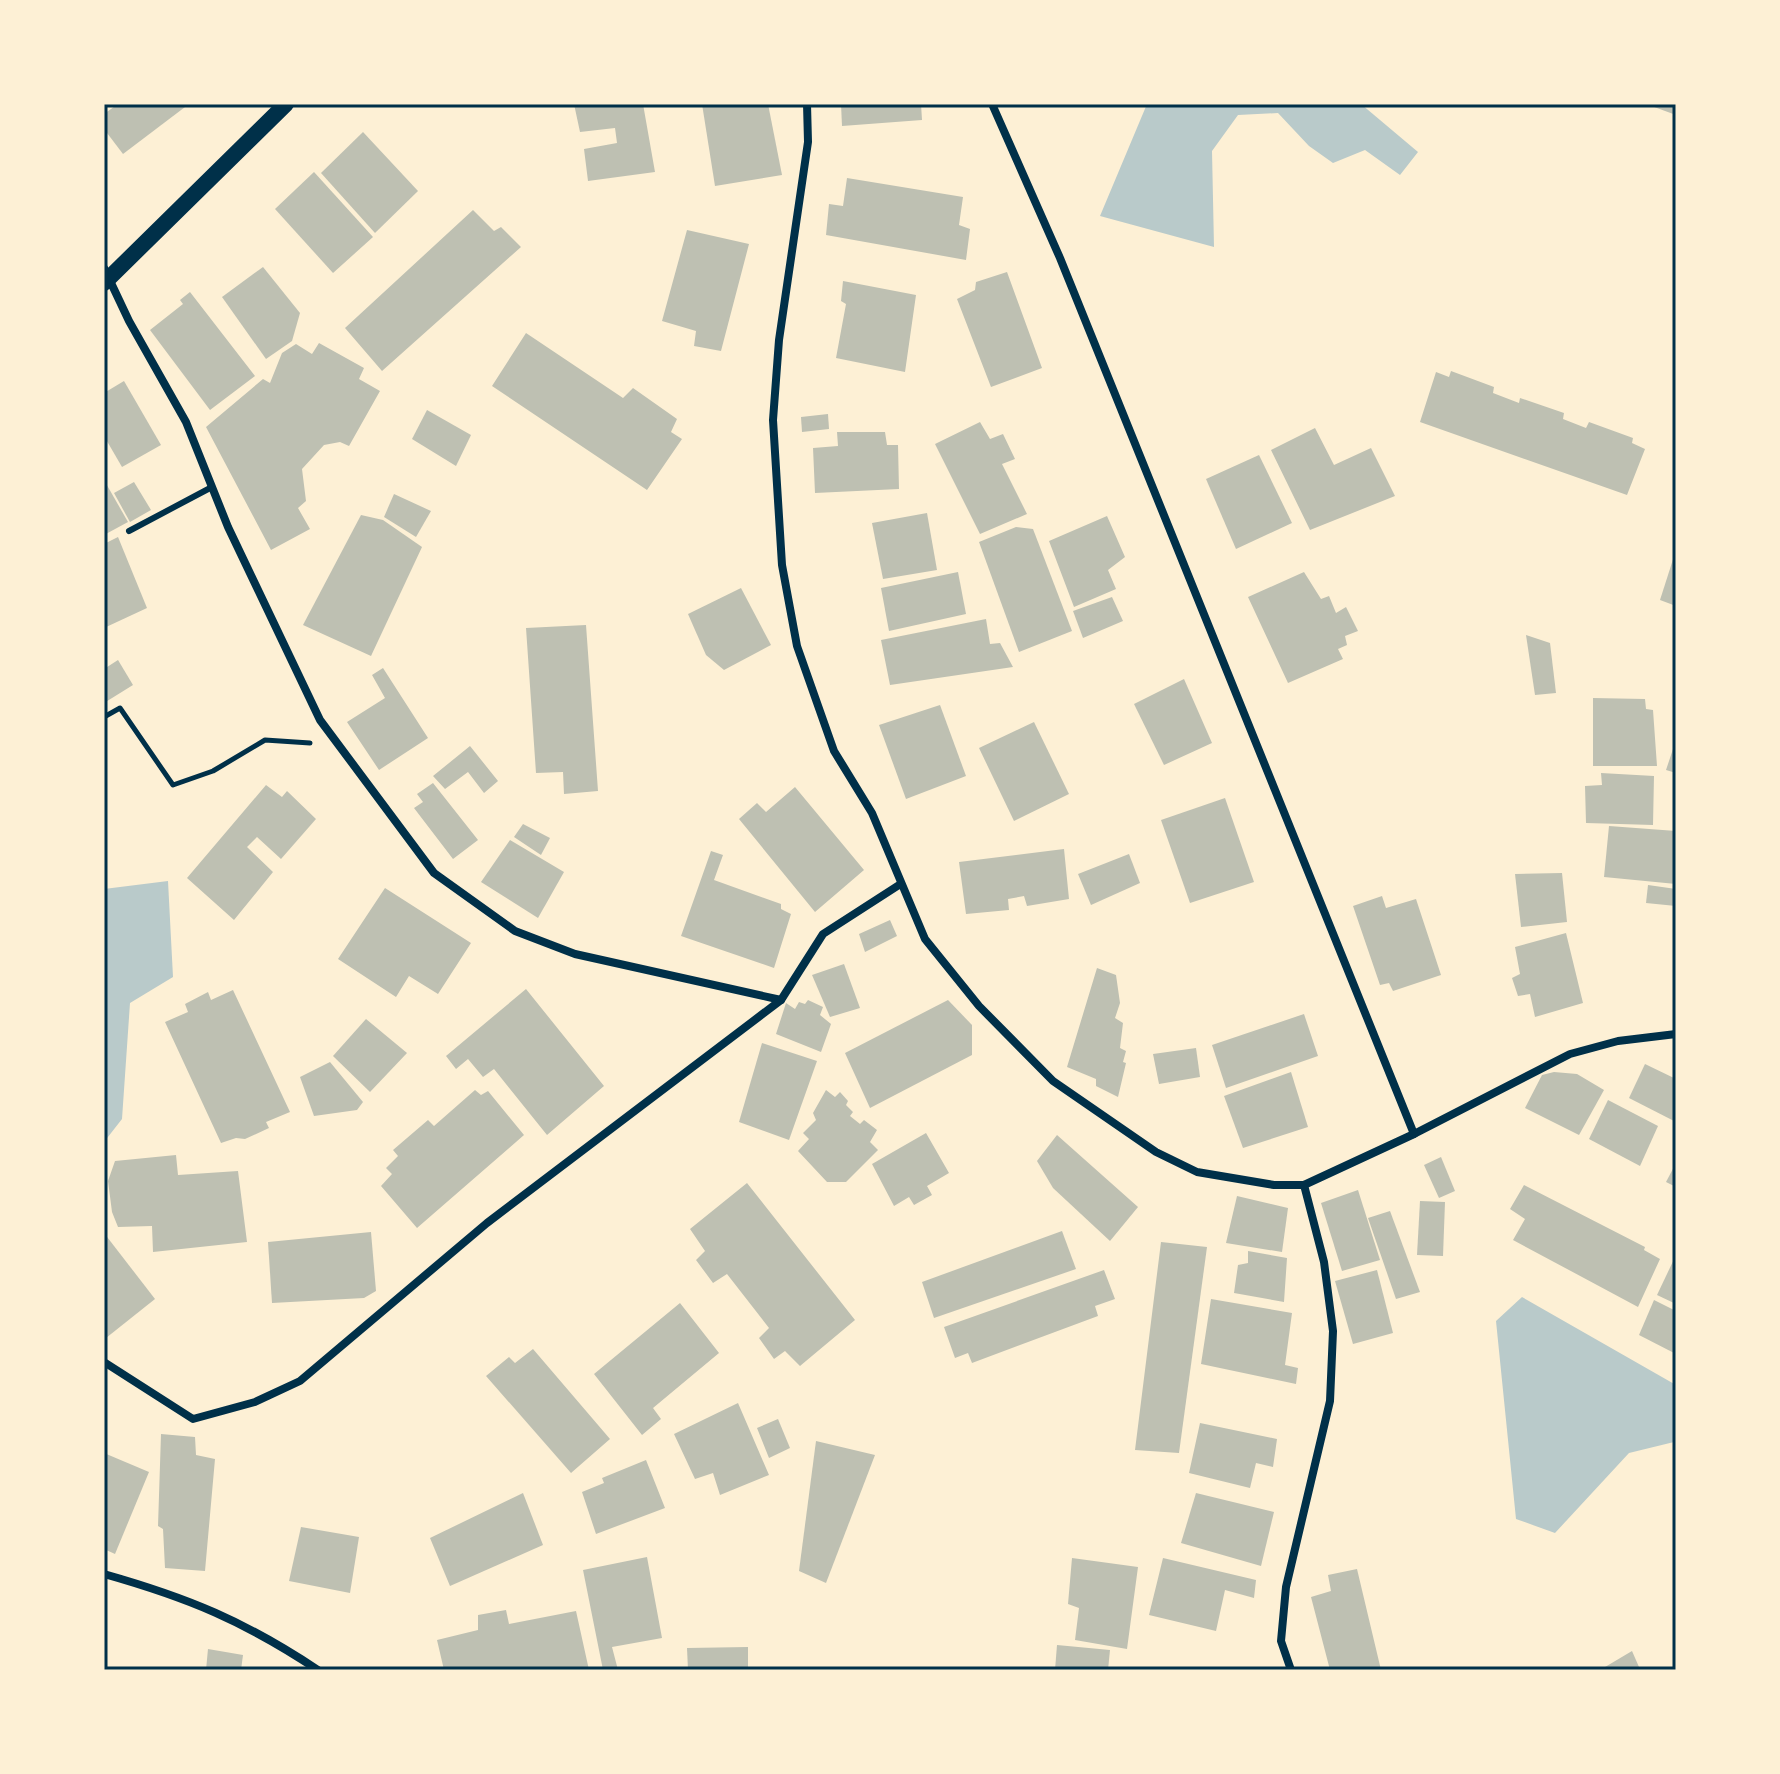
<svg xmlns="http://www.w3.org/2000/svg" width="1780" height="1774" font-family="'Titillium Web',sans-serif">
	<rect width="100%" height="100%" fill="#fdf0d5"/>
	<g fill="#b9caca">
		<polygon points="1147,104 1361,104 1418,152 1400,175 1365,150 1333,163 1309,146 1278,113 1238,115 1212,151 1214,247 1100,216"/>
		<polygon points="168,881 173,977 130,1003 122,1119 104,1142 104,889"/>
		<polygon points="1522,1297 1676,1385 1674,1442 1629,1453 1555,1533 1516,1519 1496,1321"/>
	</g>
	<g fill="#bec0b2">
		<polygon points="118,104 189,104 123,154 104,129 104,114"/>
		<polygon points="574,104 643,104 655,172 588,181 584,149 617,143 615,128 580,132"/>
		<polygon points="702,104 768,104 782,175 715,186"/>
		<polygon points="841,104 921,104 922,120 842,126"/>
		<polygon points="1646,104 1676,104 1676,115"/>
		<polygon points="363,132 418,191 375,233 321,173"/>
		<polygon points="314,172 373,237 333,273 275,209"/>
		<polygon points="847,178 963,197 959,225 970,229 966,260 826,235 829,204 843,206"/>
		<polygon points="473,210 494,231 501,227 521,247 382,371 345,328"/>
		<polygon points="687,230 749,244 721,351 694,346 696,331 662,321"/>
		<polygon points="263,267 300,313 292,341 266,359 222,297"/>
		<polygon points="1007,272 1042,368 991,387 957,299 975,290 976,282"/>
		<polygon points="843,281 916,295 905,372 836,358 846,304 841,301"/>
		<polygon points="190,292 255,376 210,410 150,330 183,304 180,300"/>
		<polygon points="526,333 623,398 633,388 677,419 671,432 682,439 647,490 492,386"/>
		<polygon points="319,343 364,368 359,379 380,391 349,446 340,442 324,445 302,469 306,501 298,508 310,529 271,550 206,427 263,379 270,383 282,353 296,344 312,354"/>
		<polygon points="1451,371 1494,387 1493,393 1519,403 1520,398 1564,413 1563,419 1586,428 1589,422 1633,438 1632,443 1645,449 1627,495 1420,422 1436,372 1449,377"/>
		<polygon points="124,381 161,445 122,467 104,436 104,393"/>
		<polygon points="427,410 471,435 456,466 412,439"/>
		<polygon points="828,414 829,429 802,432 801,417"/>
		<polygon points="980,422 990,439 1003,434 1015,459 1002,464 1027,514 980,534 935,444"/>
		<polygon points="1315,428 1334,465 1371,448 1395,496 1310,530 1271,450"/>
		<polygon points="837,432 885,432 887,445 898,445 899,489 815,493 813,448 838,446"/>
		<polygon points="1259,455 1292,523 1236,549 1206,479"/>
		<polygon points="104,480 128,522 104,535"/>
		<polygon points="134,482 151,510 130,522 114,493"/>
		<polygon points="394,494 431,511 416,537 384,517"/>
		<polygon points="927,513 937,570 883,579 872,523"/>
		<polygon points="361,515 383,520 422,547 371,656 303,625"/>
		<polygon points="1107,516 1125,557 1108,570 1116,589 1074,607 1049,541"/>
		<polygon points="1016,527 1033,529 1072,631 1019,652 979,542"/>
		<polygon points="118,537 147,608 104,628 104,544"/>
		<polygon points="1676,550 1676,606 1660,600"/>
		<polygon points="958,572 966,614 889,631 881,588"/>
		<polygon points="1304,572 1321,599 1329,596 1336,613 1346,607 1358,631 1345,636 1347,645 1338,649 1343,659 1288,683 1248,597"/>
		<polygon points="741,588 771,645 724,670 706,655 688,614"/>
		<polygon points="1112,597 1123,621 1083,638 1073,611"/>
		<polygon points="986,619 990,644 1000,643 1013,667 890,685 881,640"/>
		<polygon points="586,625 598,791 564,794 563,772 536,773 526,628"/>
		<polygon points="1526,635 1550,643 1556,693 1535,695"/>
		<polygon points="118,660 133,685 104,703 104,669"/>
		<polygon points="383,668 428,738 379,770 347,722 385,698 372,675"/>
		<polygon points="1184,679 1212,743 1164,765 1134,704"/>
		<polygon points="1593,698 1645,699 1646,709 1653,710 1657,766 1593,766"/>
		<polygon points="940,705 966,776 906,799 879,725"/>
		<polygon points="1034,722 1069,794 1014,821 979,748"/>
		<polygon points="1676,740 1676,773 1666,770"/>
		<polygon points="470,746 498,781 484,793 468,772 445,789 433,776"/>
		<polygon points="1601,773 1654,776 1653,825 1586,823 1585,786 1602,785"/>
		<polygon points="433,783 478,840 453,859 414,808 423,802 417,794"/>
		<polygon points="266,785 282,797 287,791 316,819 281,859 257,837 247,847 273,872 234,920 187,878"/>
		<polygon points="795,787 864,870 815,912 739,819 757,803 766,812"/>
		<polygon points="1225,798 1254,882 1190,903 1161,820"/>
		<polygon points="523,824 550,838 541,855 514,837"/>
		<polygon points="1609,826 1676,831 1676,884 1604,877"/>
		<polygon points="510,840 564,872 538,918 481,882"/>
		<polygon points="1064,849 1069,899 1027,906 1024,896 1008,899 1009,910 966,914 959,862"/>
		<polygon points="711,851 723,855 714,880 781,904 781,909 791,914 774,968 681,936"/>
		<polygon points="1129,854 1140,883 1091,905 1078,874"/>
		<polygon points="1562,873 1567,922 1521,927 1515,874"/>
		<polygon points="1648,885 1676,889 1676,906 1646,903"/>
		<polygon points="385,888 471,943 438,994 409,976 396,997 338,959"/>
		<polygon points="1382,896 1386,908 1416,899 1441,975 1393,991 1389,983 1380,985 1353,906"/>
		<polygon points="890,920 897,936 865,952 859,934"/>
		<polygon points="1566,933 1583,1003 1535,1017 1530,994 1518,996 1512,978 1520,974 1515,947"/>
		<polygon points="844,964 860,1008 830,1017 812,975"/>
		<polygon points="1097,968 1116,975 1120,1003 1115,1018 1123,1023 1120,1048 1126,1051 1123,1062 1126,1063 1118,1097 1096,1086 1096,1079 1067,1067"/>
		<polygon points="526,989 604,1086 547,1135 494,1069 483,1077 468,1059 456,1069 446,1056"/>
		<polygon points="233,990 290,1112 266,1122 269,1128 245,1139 236,1138 221,1143 165,1022 188,1012 185,1004 208,992 211,1000"/>
		<polygon points="808,1000 823,1007 820,1015 831,1024 821,1052 776,1034 786,1003 795,1009 799,1002 805,1004"/>
		<polygon points="948,1000 972,1025 972,1055 870,1108 845,1053"/>
		<polygon points="1304,1014 1318,1056 1226,1088 1212,1045"/>
		<polygon points="366,1019 407,1053 370,1092 333,1056"/>
		<polygon points="762,1043 817,1061 789,1140 739,1122"/>
		<polygon points="1196,1048 1200,1077 1159,1084 1153,1054"/>
		<polygon points="330,1062 363,1102 357,1110 314,1116 300,1077"/>
		<polygon points="1645,1064 1676,1079 1676,1122 1629,1098"/>
		<polygon points="1291,1072 1308,1127 1243,1148 1224,1096"/>
		<polygon points="1554,1072 1577,1074 1604,1090 1579,1135 1525,1108 1542,1075"/>
		<polygon points="475,1090 481,1095 488,1091 524,1135 417,1228 381,1186 392,1174 386,1168 398,1156 393,1150 428,1120 434,1126"/>
		<polygon points="826,1090 835,1097 840,1092 848,1101 846,1105 853,1112 850,1116 860,1124 864,1120 877,1130 870,1142 878,1150 846,1182 827,1182 798,1151 809,1139 803,1133 816,1120 813,1113"/>
		<polygon points="1608,1100 1658,1126 1640,1166 1589,1139"/>
		<polygon points="926,1133 949,1173 927,1186 932,1195 914,1205 909,1197 894,1206 872,1164"/>
		<polygon points="1057,1135 1138,1207 1110,1241 1053,1188 1037,1161"/>
		<polygon points="176,1155 178,1175 238,1171 247,1242 153,1252 152,1226 118,1227 112,1212 108,1181 115,1161"/>
		<polygon points="1441,1157 1455,1191 1439,1198 1424,1165"/>
		<polygon points="1676,1163 1676,1187 1666,1182"/>
		<polygon points="747,1183 855,1320 800,1366 785,1351 774,1359 759,1338 769,1328 727,1274 713,1283 696,1260 705,1251 690,1229"/>
		<polygon points="1524,1185 1645,1247 1644,1250 1660,1259 1638,1307 1513,1240 1525,1219 1510,1209"/>
		<polygon points="1358,1190 1380,1260 1342,1271 1321,1203"/>
		<polygon points="1237,1196 1288,1208 1282,1252 1226,1243"/>
		<polygon points="1420,1201 1445,1202 1443,1256 1417,1255"/>
		<polygon points="1390,1211 1420,1292 1396,1299 1368,1218"/>
		<polygon points="1062,1231 1076,1269 934,1318 922,1282"/>
		<polygon points="371,1232 376,1291 364,1298 272,1303 268,1242"/>
		<polygon points="104,1233 155,1299 106,1338 104,1335"/>
		<polygon points="1161,1242 1207,1247 1179,1453 1135,1450"/>
		<polygon points="1248,1251 1287,1258 1284,1302 1234,1293 1238,1265 1248,1263"/>
		<polygon points="1676,1255 1676,1304 1657,1295"/>
		<polygon points="1104,1270 1115,1299 1095,1306 1098,1316 972,1363 968,1353 955,1358 944,1327"/>
		<polygon points="1377,1270 1393,1333 1353,1344 1335,1281"/>
		<polygon points="1211,1299 1292,1313 1285,1365 1298,1368 1296,1384 1201,1364"/>
		<polygon points="1654,1300 1676,1311 1676,1354 1639,1335"/>
		<polygon points="680,1303 719,1353 653,1408 661,1419 642,1435 594,1374"/>
		<polygon points="533,1349 610,1439 571,1473 486,1376 509,1357 515,1363"/>
		<polygon points="738,1403 769,1475 720,1495 713,1473 695,1479 674,1434"/>
		<polygon points="778,1419 790,1448 769,1458 757,1428"/>
		<polygon points="1200,1423 1277,1439 1273,1467 1256,1463 1250,1488 1189,1473"/>
		<polygon points="161,1434 195,1437 196,1455 215,1459 205,1571 165,1568 163,1529 158,1526"/>
		<polygon points="816,1441 875,1455 826,1583 799,1571"/>
		<polygon points="104,1453 149,1472 115,1554 104,1549"/>
		<polygon points="646,1460 665,1508 596,1534 582,1492 604,1483 602,1478"/>
		<polygon points="523,1493 543,1545 450,1586 430,1538"/>
		<polygon points="1196,1493 1274,1512 1261,1566 1181,1543"/>
		<polygon points="301,1527 359,1537 350,1593 289,1581"/>
		<polygon points="647,1557 662,1638 612,1647 618,1670 603,1670 583,1570"/>
		<polygon points="1072,1558 1138,1567 1127,1649 1075,1640 1079,1608 1068,1604"/>
		<polygon points="1163,1558 1256,1580 1254,1598 1225,1590 1216,1631 1149,1615"/>
		<polygon points="1357,1569 1381,1670 1330,1670 1311,1597 1331,1591 1328,1575"/>
		<polygon points="506,1610 509,1624 576,1611 589,1670 444,1670 437,1640 478,1630 478,1615"/>
		<polygon points="1057,1645 1110,1650 1108,1670 1055,1670"/>
		<polygon points="748,1647 748,1670 688,1670 687,1648"/>
		<polygon points="208,1649 243,1655 241,1670 206,1670"/>
		<polygon points="1632,1651 1639,1667 1646,1670 1600,1670"/>
	</g>
	<g fill="none" stroke-linecap="round" stroke-linejoin="round">
		<polyline stroke="#003049" stroke-width="5" points="104,717 120,708 173,785 213,771 265,740 310,743"/>
		<polyline stroke="#003049" stroke-width="6" points="129,531 212,487"/>
		<g stroke="#003049" stroke-width="8">
			<polyline points="807,104 808,142 779,340 773,420 782,565 797,646 834,751 872,813 925,939 979,1006 1053,1081 1156,1152 1197,1172 1274,1185 1304,1185 1414,1134 1570,1054 1618,1041 1676,1034"/>
			<polyline points="992,104 1060,258 1414,1134"/>
			<polyline points="104,268 129,321 186,422 228,527 320,720 434,873 515,931 575,954 781,1000"/>
			<polyline points="104,1362 193,1419 255,1402 300,1381 487,1223 781,1000 823,934 899,885"/>
			<path d="M104,1574C189,1598 244,1621 318,1670"/>
			<polyline points="1291,1670 1281,1641 1286,1587 1330,1401 1333,1331 1324,1262 1304,1185"/>
		</g>
		<polyline stroke="#003049" stroke-width="16" points="104,283 286,104"/>
	</g>
	<rect width="1780" height="1774" fill="none" stroke="#fdf0d5" stroke-width="212"/>
	<rect x="106" y="106" width="1568" height="1562" fill="none" stroke="#003049" stroke-width="3"/>
</svg>
